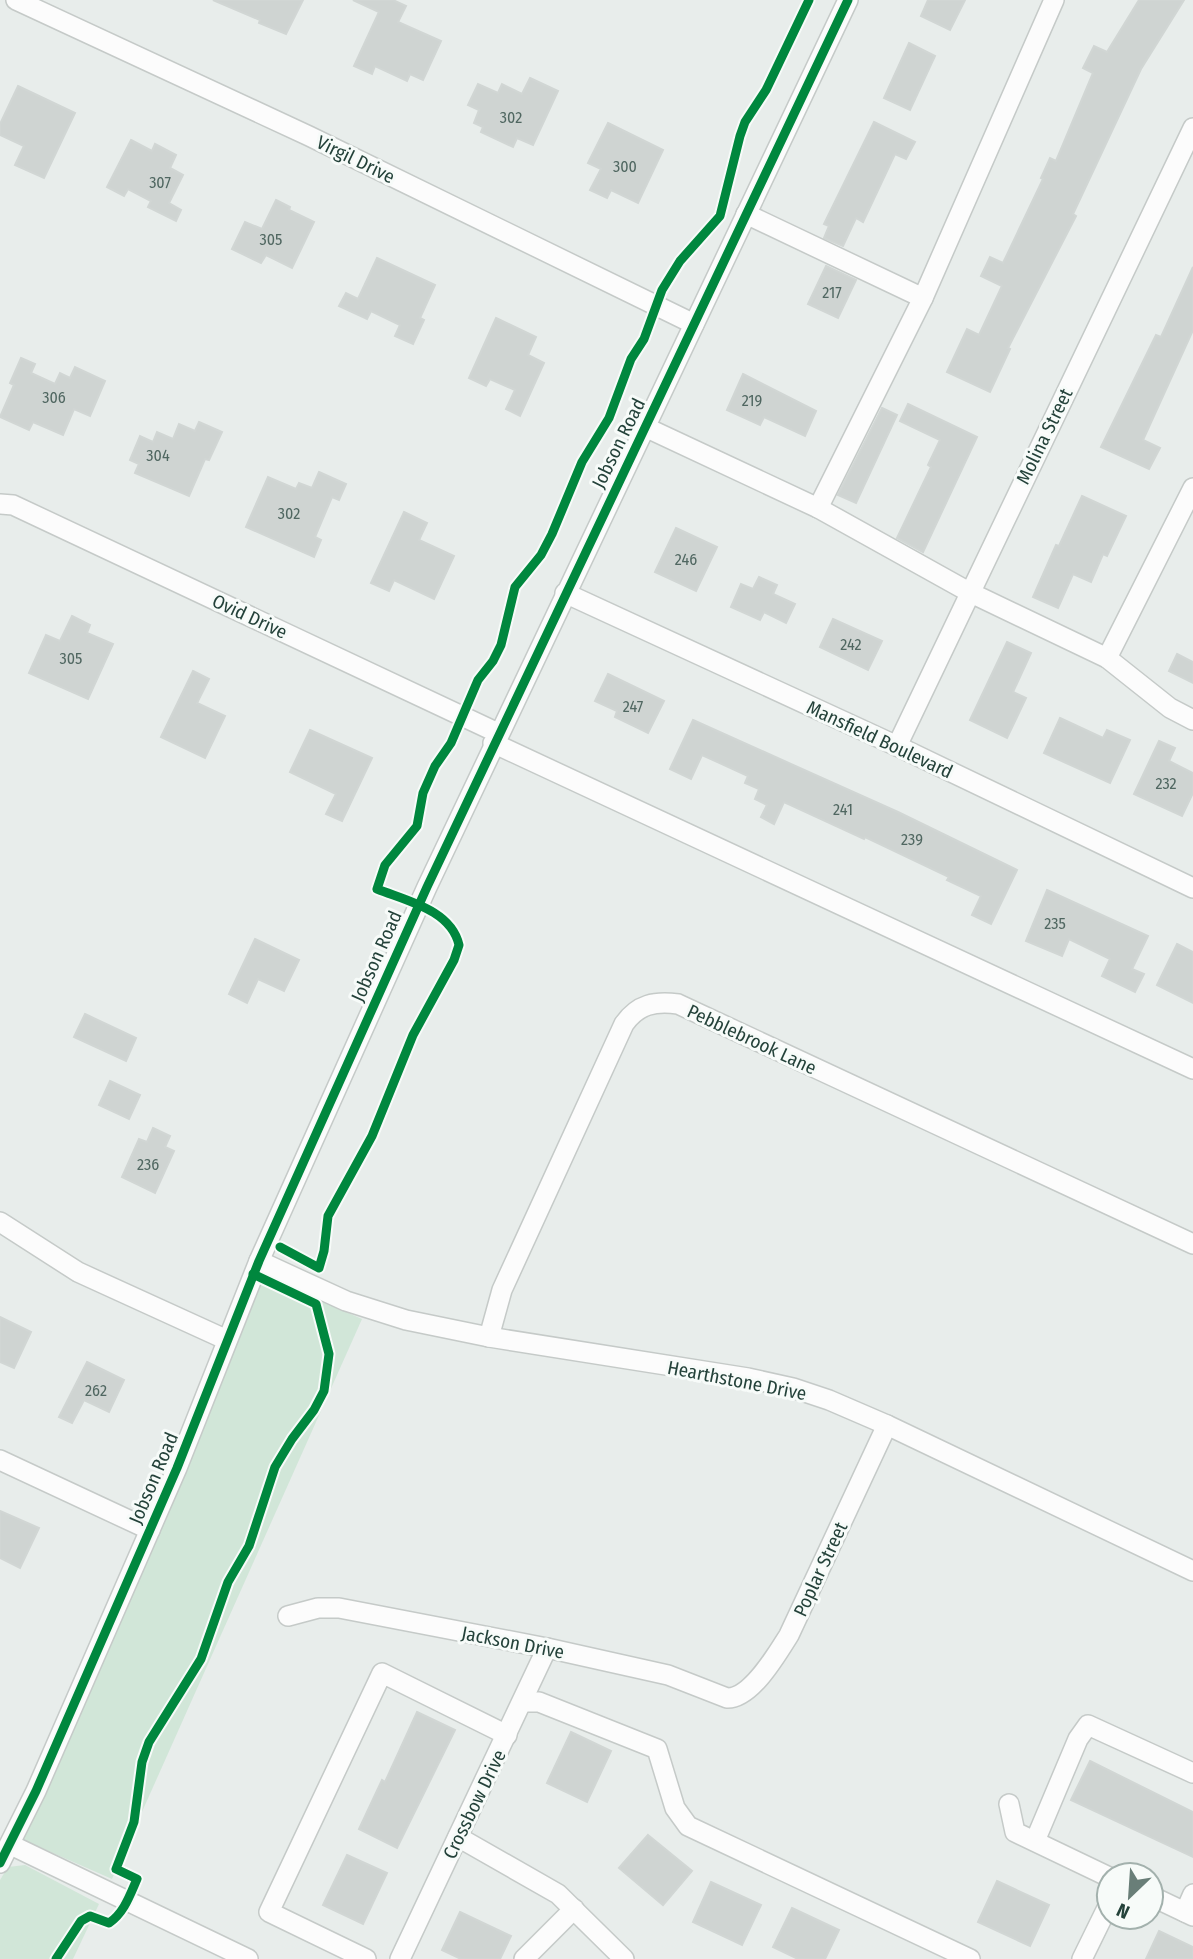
<svg xmlns="http://www.w3.org/2000/svg" width="1193" height="1959" font-family="'Fira Sans Condensed',sans-serif">
	<rect width="100%" height="100%" fill="#e8edeb"/>
	<g fill="#d1e6d8">
		<polygon points="271,1279 362,1319 112,1879 21,1839 259,1283"/>
		<polygon points="25,1865 99,1904 73,1959 0,1959 0,1880 8,1867"/>
	</g>
	<g fill="#cfd4d2" stroke="#d1d6d4" stroke-width="2">
		<polygon points="213,0 303,0 286,34 259,23 260,20"/>
		<polygon points="353,0 393,0 406,6 398,22 441,41 423,80 410,74 407,81 375,66 372,74 354,66 379,12"/>
		<polygon points="928,0 965,0 950,30 921,16"/>
		<polygon points="1139,0 1184,0 1141,69 1073,214 1076,216 1008,348 1010,349 990,392 947,372 967,329 979,335 1002,286 981,276 990,257 1003,263 1043,179 1041,178 1050,158 1056,161 1093,73 1083,68 1094,46 1107,52"/>
		<polygon points="909,43 935,56 910,110 884,98"/>
		<polygon points="530,78 558,91 533,145 517,138 513,147 481,132 483,127 474,123 479,110 468,105 478,84 498,93 502,84 522,94"/>
		<polygon points="18,86 75,113 44,178 15,165 24,146 0,135 0,124"/>
		<polygon points="874,122 915,142 906,159 895,154 863,222 856,218 843,246 824,238 829,226 824,224"/>
		<polygon points="608,123 663,150 638,203 611,190 607,198 590,190 601,169 588,163"/>
		<polygon points="131,140 152,151 155,144 176,155 170,168 183,175 169,203 181,210 176,221 148,207 151,201 128,189 124,196 107,187"/>
		<polygon points="276,200 290,207 289,210 314,222 292,268 266,255 261,263 232,249 245,222 262,229"/>
		<polygon points="377,258 435,285 420,318 424,320 413,344 395,336 400,325 371,311 367,319 339,306 346,293 358,299"/>
		<polygon points="826,266 856,280 838,318 808,304"/>
		<polygon points="1193,267 1193,330 1143,440 1160,448 1149,469 1101,447 1156,335 1161,337"/>
		<polygon points="496,318 536,337 528,355 544,363 520,416 506,409 515,390 490,379 486,386 469,378"/>
		<polygon points="21,358 35,364 31,373 55,384 60,373 70,378 75,367 105,381 90,416 74,409 63,435 33,422 29,430 0,417 14,385 10,383"/>
		<polygon points="743,374 816,411 805,436 764,417 760,425 727,410"/>
		<polygon points="908,404 977,437 923,552 897,538 931,467 928,465 940,440 900,421"/>
		<polygon points="882,408 897,415 856,503 838,495"/>
		<polygon points="199,422 222,432 209,460 205,459 189,496 135,473 139,464 130,460 140,436 153,442 157,432 173,439 179,424 195,431"/>
		<polygon points="319,472 346,484 339,500 332,497 315,537 321,540 314,557 246,527 268,477 296,489 299,483 312,488"/>
		<polygon points="1082,496 1126,516 1107,556 1103,554 1091,582 1073,574 1058,608 1033,597 1056,545 1059,546"/>
		<polygon points="404,512 427,523 419,540 454,556 434,599 394,580 389,591 371,583"/>
		<polygon points="676,528 717,547 696,591 655,572"/>
		<polygon points="759,577 777,585 773,594 795,604 786,623 764,612 760,620 731,607 741,584 753,589"/>
		<polygon points="72,616 90,625 87,633 113,644 88,699 29,673 46,635 60,641"/>
		<polygon points="833,619 882,641 868,670 820,647"/>
		<polygon points="1007,642 1031,653 1013,692 1026,698 1007,738 970,720"/>
		<polygon points="1177,654 1193,662 1193,683 1169,671"/>
		<polygon points="193,671 209,679 197,703 225,716 205,758 161,737"/>
		<polygon points="608,674 664,701 648,733 615,717 617,711 595,701"/>
		<polygon points="1060,718 1103,738 1107,730 1130,740 1110,783 1044,753"/>
		<polygon points="693,720 898,812 1017,870 991,924 972,915 981,896 947,880 949,877 865,837 864,839 784,802 774,824 761,817 767,805 755,799 759,789 745,783 748,776 702,755 691,779 670,769"/>
		<polygon points="310,730 372,758 342,821 326,814 336,794 290,772"/>
		<polygon points="1159,741 1175,748 1169,761 1193,773 1193,793 1182,816 1134,794"/>
		<polygon points="1047,890 1148,936 1132,969 1144,974 1135,992 1102,976 1110,959 1069,939 1062,956 1026,941"/>
		<polygon points="255,939 299,960 284,991 258,979 247,1003 229,994"/>
		<polygon points="1177,944 1193,952 1193,1003 1157,985"/>
		<polygon points="85,1014 136,1038 126,1061 74,1037"/>
		<polygon points="110,1081 140,1095 129,1119 99,1105"/>
		<polygon points="153,1128 170,1136 165,1147 174,1151 155,1193 122,1177 139,1139 147,1142"/>
		<polygon points="0,1317 31,1332 14,1368 0,1362"/>
		<polygon points="87,1362 124,1380 109,1412 84,1400 72,1423 59,1417"/>
		<polygon points="0,1511 39,1528 20,1568 0,1558"/>
		<polygon points="417,1712 455,1730 397,1848 359,1829 382,1780 385,1782"/>
		<polygon points="571,1732 611,1751 587,1802 547,1783"/>
		<polygon points="1090,1761 1193,1812 1193,1857 1071,1800"/>
		<polygon points="648,1835 692,1871 663,1905 619,1868"/>
		<polygon points="347,1855 387,1873 363,1924 323,1905"/>
		<polygon points="997,1881 1049,1905 1030,1946 978,1922"/>
		<polygon points="711,1882 761,1905 742,1945 693,1922"/>
		<polygon points="792,1908 839,1930 825,1959 798,1959 773,1947"/>
		<polygon points="460,1912 511,1936 500,1959 461,1959 442,1950"/>
		<polygon points="1159,1931 1193,1947 1193,1959 1146,1959"/>
	</g>
	<g fill="none" stroke-linecap="round" stroke-linejoin="round">
		<g stroke="#c5cac8" stroke-width="22">
			<g id="minor">
				<polyline points="16,0 309,136 694,324"/>
				<polyline points="746,214 923,298"/>
				<polyline points="645,427 818,508 969,592 1107,658 1170,708 1193,720"/>
				<polyline points="0,504 13,505 498,733"/>
				<polyline points="818,508 923,298 1054,0"/>
				<polyline points="565,593 897,746 1193,888"/>
				<polyline points="1107,658 1193,488"/>
				<polyline points="493,743 1193,1069"/>
				<polyline points="897,746 1193,128"/>
				<polyline points="0,1222 78,1272 227,1340"/>
				<polyline points="259,1261 346,1301 406,1320 489,1337 748,1378 793,1388 829,1400 887,1425 1193,1571"/>
				<path d="M489,1337L502,1290L624,1024C638,1004 655,1001 678,1004L1193,1244"/>
				<polyline points="0,1460 150,1530"/>
				<path d="M288,1616L318,1608H339L547,1648L668,1675L727,1698C751,1699 777,1654 789,1635L887,1425"/>
				<polyline points="523,1702 539,1702 657,1749 675,1808 688,1826 970,1959"/>
				<polyline points="1009,1804 1015,1832 1109,1877"/>
				<polyline points="458,1837 558,1894 624,1959"/>
				<polyline points="1035,1841 1078,1739 1088,1725 1193,1773"/>
				<polyline points="11,1845 248,1959"/>
				<polyline points="0,1863 36,1791 177,1468 259,1261 427,887 848,0"/>
				<polyline points="1151,1896 1193,1916"/>
				<polyline points="1185,1912 1193,1894"/>
				<polyline points="366,1959 269,1912 382,1673 507,1735"/>
				<polyline points="400,1959 547,1648"/>
				<polyline points="524,1959 574,1909"/>
				<polyline points="1082,1959 1109,1904"/>
			</g>
		</g>
		<use href="#minor" stroke="#fcfcfc" stroke-width="19"/>
		<g stroke="#f7fbf9" stroke-width="13">
			<g id="cycleway">
				<path d="M280,1247L319,1268L324,1251L328,1216L372,1136L413,1035L454,960L459,945C451,910 407,901 377,889L385,865L417,826L423,793L435,766L451,743L478,680L493,661L501,645L515,587L541,555L552,534L582,462L609,418L631,359L644,339L662,290L680,261L720,216L740,136L745,122L766,90L809,0"/>
				<polyline points="0,1863 36,1791 177,1468 259,1261 427,887 848,0"/>
				<path d="M56,1959L81,1921L90,1916L109,1923C124,1913 130,1895 137,1879L116,1869L134,1822L142,1762L149,1742L201,1659L228,1582L249,1546L275,1467L292,1439L314,1410L324,1391L329,1354L316,1304L253,1274"/>
			</g>
		</g>
		<use href="#cycleway" stroke="#00873e" stroke-width="9"/>
	</g>
	<g text-anchor="middle" stroke-width="6" stroke-linejoin="round" paint-order="stroke">
		<g font-size="16" fill="#506761">
			<text x="511" y="123">302</text>
			<text x="625" y="172">300</text>
			<text x="160" y="188">307</text>
			<text x="271" y="245">305</text>
			<text x="832" y="298">217</text>
			<text x="54" y="403">306</text>
			<text x="752" y="406">219</text>
			<text x="158" y="461">304</text>
			<text x="289" y="519">302</text>
			<text x="686" y="565">246</text>
			<text x="851" y="650">242</text>
			<text x="71" y="664">305</text>
			<text x="633" y="712">247</text>
			<text x="1166" y="789">232</text>
			<text x="843" y="815">241</text>
			<text x="912" y="845">239</text>
			<text x="1055" y="929">235</text>
			<text x="148" y="1170">236</text>
			<text x="96" y="1396">262</text>
		</g>
		<g font-size="19" fill="#24423a" stroke="#f7fbf9">
			<text transform="translate(356 159) rotate(26)" y="7">Virgil Drive</text>
			<text transform="translate(1044 436) rotate(-64)" y="7">Molina Street</text>
			<text transform="translate(618 443) rotate(-64)" y="7">Jobson Road</text>
			<text transform="translate(250 616) rotate(25)" y="7">Ovid Drive</text>
			<text transform="translate(880 739) rotate(25)" y="7">Mansfield Boulevard</text>
			<text transform="translate(376 956) rotate(-66)" y="7">Jobson Road</text>
			<text transform="translate(752 1039) rotate(25)" y="7">Pebblebrook Lane</text>
			<text transform="translate(737 1380) rotate(11)" y="7">Hearthstone Drive</text>
			<text transform="translate(153 1478) rotate(-67)" y="7">Jobson Road</text>
			<text transform="translate(820 1569) rotate(-65)" y="7">Poplar Street</text>
			<text transform="translate(513 1642) rotate(11)" y="7">Jackson Drive</text>
			<text transform="translate(474 1804) rotate(-64)" y="7">Crossbow Drive</text>
		</g>
	</g>
	<g transform="translate(1130 1896) rotate(205)"><circle r="33" fill="#f7fbf9" stroke="#a3b1ad" stroke-width="2"/>
	<path d="M0-5L12 26L0 18L-12 26Z" fill="#697e78"/>
	<text y="-10" font-size="19" font-weight="bold" text-anchor="middle" fill="#24423a">N</text>
	</g>
</svg>
